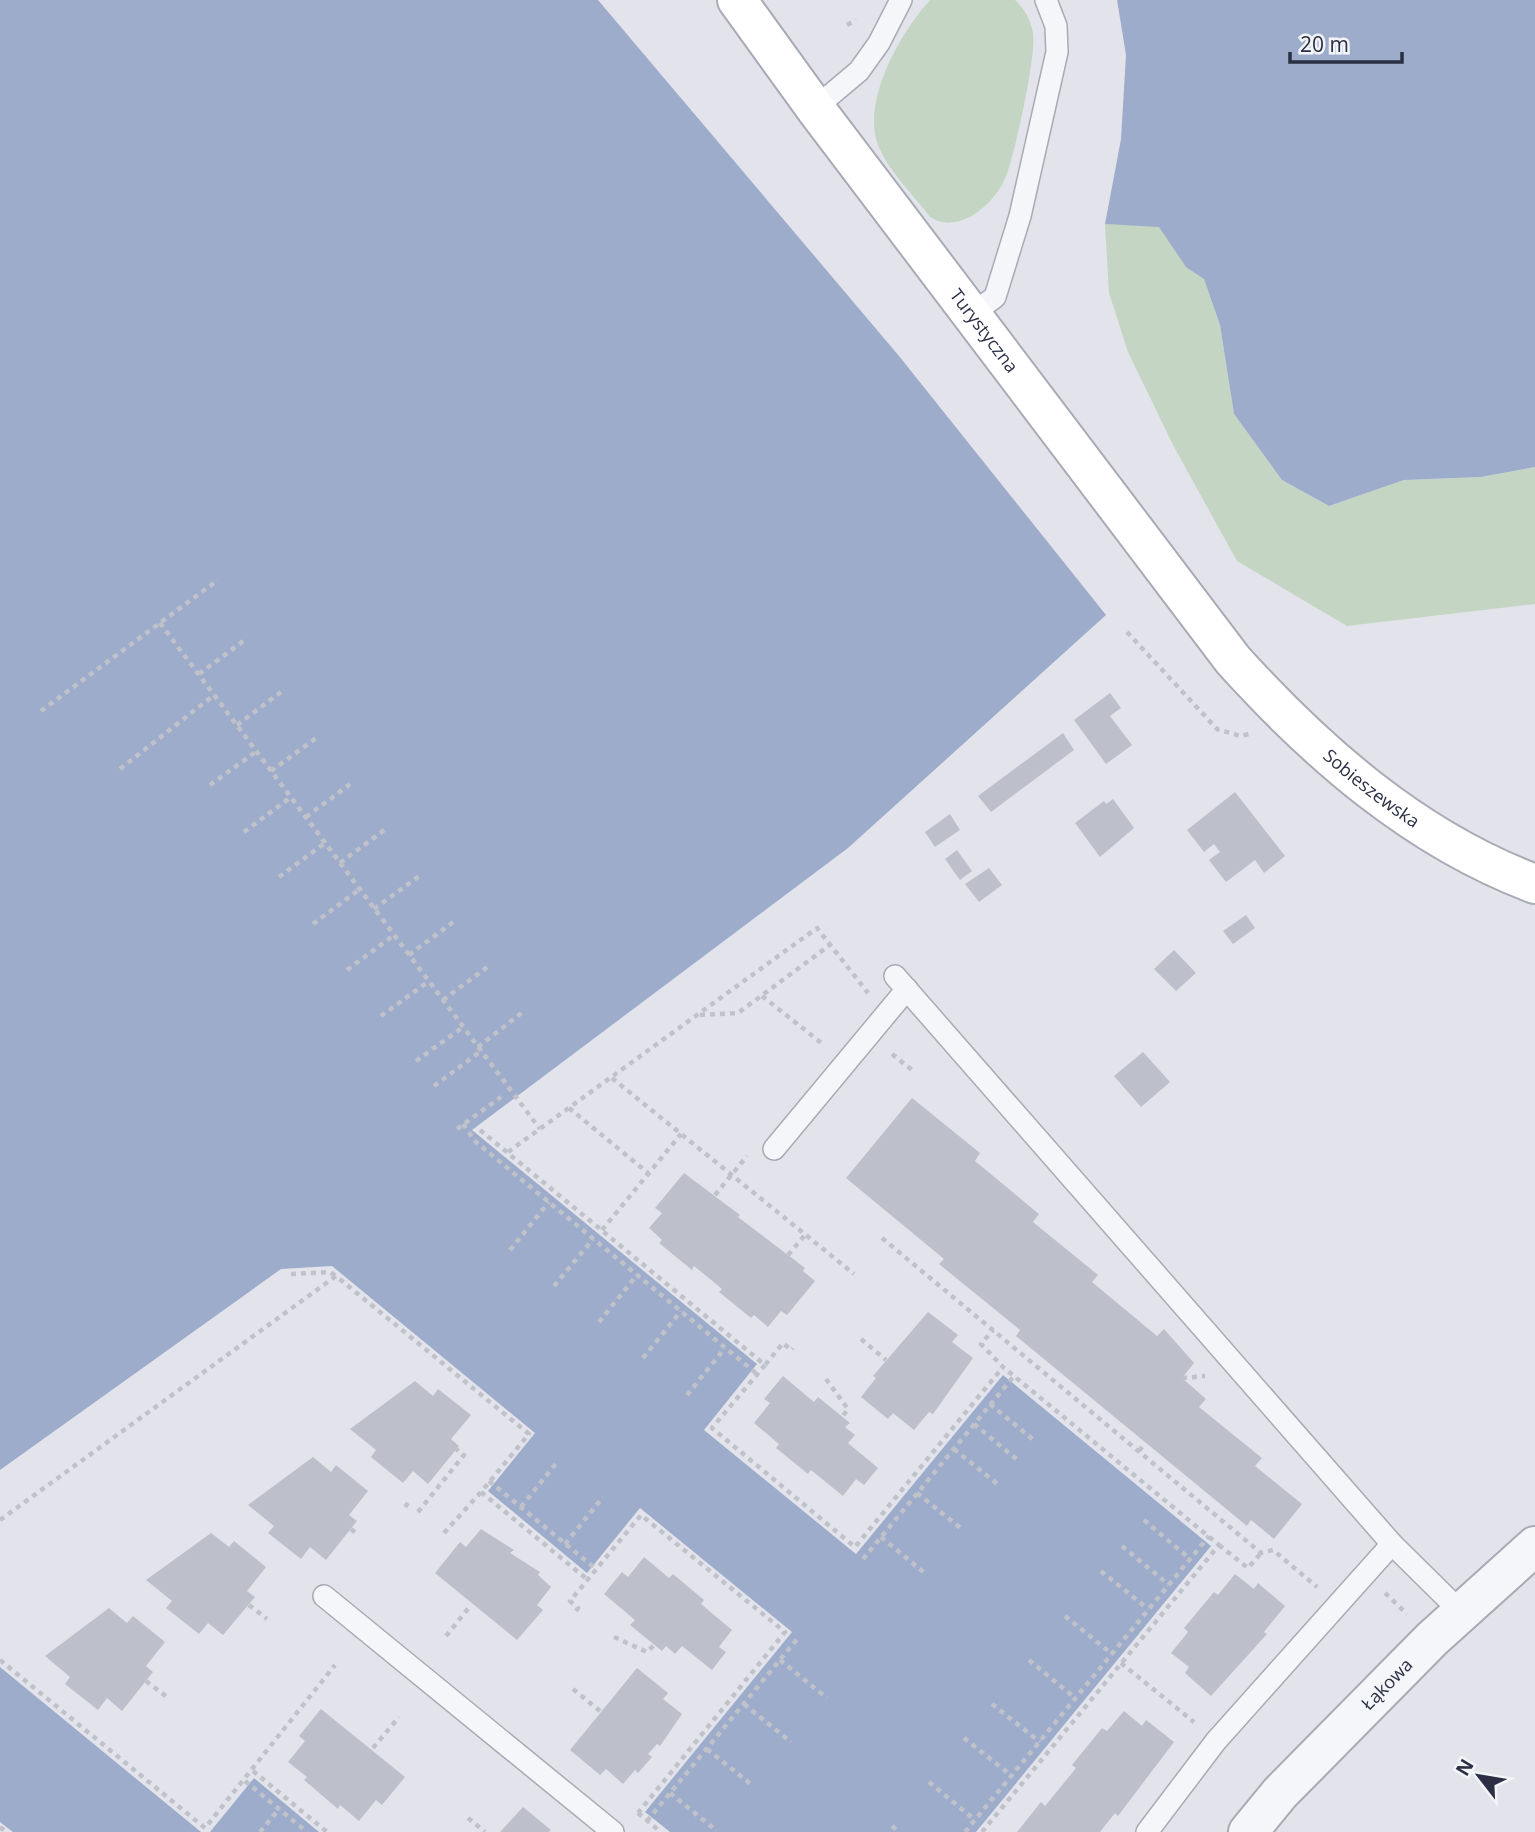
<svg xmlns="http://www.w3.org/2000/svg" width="1535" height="1832" font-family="'Open Sans',sans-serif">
	<rect width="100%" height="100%" fill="#e3e4eb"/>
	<g fill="#c5d5c4">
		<path d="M930,0H1015C1024,8 1031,20 1033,33C1037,53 1015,154 1006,176C996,203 959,236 930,217C913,194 886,169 877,142C863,98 901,32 930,0Z"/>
		<polygon points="1105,224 1159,226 1186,266 1204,279 1220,325 1234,414 1282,480 1329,506 1404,480 1481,477 1535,467 1535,604 1347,626 1237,561 1173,445 1128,352 1109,293"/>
	</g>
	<g fill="#9eaccb">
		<polygon points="0,0 598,0 899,356 1106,615 848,848 472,1130 757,1364 704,1430 856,1554 1003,1375 1211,1546 976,1832 670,1832 645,1812 792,1632 640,1508 587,1573 488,1491 535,1433 332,1266 281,1269 0,1470"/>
		<polygon points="1117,0 1535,0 1535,467 1481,477 1404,480 1329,506 1282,480 1234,414 1220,325 1204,279 1186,267 1159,227 1105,224 1121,139 1126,55"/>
		<polygon points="0,1667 201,1832 13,1832 0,1822"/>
		<polygon points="254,1778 319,1832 210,1832"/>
	</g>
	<g fill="#bdbfcb">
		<polygon points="1110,693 1121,708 1110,716 1132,745 1106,764 1074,720"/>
		<polygon points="1063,733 1074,750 991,812 978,796"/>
		<polygon points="1235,792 1285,856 1264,873 1255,860 1226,882 1209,860 1220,852 1214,844 1204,852 1187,830"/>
		<polygon points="1113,799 1134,828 1100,857 1075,823 1104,801 1106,804"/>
		<polygon points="950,814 960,830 935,847 925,832"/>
		<polygon points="957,850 972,871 960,880 945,859"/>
		<polygon points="989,868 1002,885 979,902 965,884"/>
		<polygon points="1246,915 1255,928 1233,944 1223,931"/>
		<polygon points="1174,950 1196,973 1176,991 1154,969"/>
		<polygon points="1143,1052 1170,1082 1141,1107 1114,1076"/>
		<polygon points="912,1098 980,1153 975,1161 1039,1214 1033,1222 1098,1275 1092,1282 1157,1336 1164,1329 1194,1363 1182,1378 1206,1399 1199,1407 1262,1458 1255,1466 1302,1504 1274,1539 1251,1520 1247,1526 1016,1336 1020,1330 939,1264 944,1259 846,1178"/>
		<polygon points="684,1173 740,1215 738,1217 805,1268 803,1271 815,1281 787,1315 781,1311 768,1327 754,1315 751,1318 719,1292 722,1289 710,1279 694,1266 692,1270 659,1243 662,1240 649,1228 662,1213 655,1208"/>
		<polygon points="928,1312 958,1335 952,1342 973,1358 933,1414 929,1412 914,1430 893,1413 888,1419 861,1397 876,1378 873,1376"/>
		<polygon points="783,1376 814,1402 818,1397 850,1423 845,1427 855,1435 848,1443 878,1468 864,1485 856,1479 843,1496 811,1470 808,1474 776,1448 779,1444 754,1423 770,1403 764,1399"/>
		<polygon points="415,1381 433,1396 438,1389 471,1415 451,1439 459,1446 428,1484 413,1471 403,1483 371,1457 376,1450 350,1429"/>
		<polygon points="313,1457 331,1472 336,1465 368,1491 349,1515 357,1521 326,1560 310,1547 301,1559 268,1533 274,1526 248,1505"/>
		<polygon points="481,1529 514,1550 510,1553 540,1572 538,1575 551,1587 537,1605 543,1610 517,1640 435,1573 460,1542 466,1547"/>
		<polygon points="211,1533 229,1547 234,1541 266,1567 247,1591 255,1597 223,1635 208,1623 199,1634 166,1608 172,1601 146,1580"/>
		<polygon points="644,1557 669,1578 673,1574 704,1600 701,1604 732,1630 719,1647 726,1652 712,1670 682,1646 675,1654 666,1646 662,1651 630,1625 635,1620 604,1594 622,1572 628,1577"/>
		<polygon points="1235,1574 1254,1589 1258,1583 1285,1606 1264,1632 1267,1634 1211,1696 1185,1673 1189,1667 1171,1653 1188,1632 1184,1628 1214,1592 1218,1595"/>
		<polygon points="109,1608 127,1623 133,1616 165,1642 146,1666 153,1672 122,1711 107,1698 98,1710 65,1684 70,1677 45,1656"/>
		<polygon points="637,1668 668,1693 663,1699 682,1714 660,1746 657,1744 648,1754 652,1757 638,1773 635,1770 623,1784 606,1769 600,1775 570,1750"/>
		<polygon points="321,1709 405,1777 382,1805 376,1800 359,1821 340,1805 338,1809 304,1780 307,1777 288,1762 305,1741 299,1736"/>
		<polygon points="1124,1711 1142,1726 1146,1720 1174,1742 1118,1816 1115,1813 1100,1832 1017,1832 1041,1802 1045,1806 1059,1789 1076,1768 1072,1765 1102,1728 1107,1731"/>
		<polygon points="523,1807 551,1830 549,1832 500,1832"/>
	</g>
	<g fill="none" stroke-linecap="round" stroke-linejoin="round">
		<g stroke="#a8aab5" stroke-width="24">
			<g id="lane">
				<polyline points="815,108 859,71 879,43 901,0"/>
				<polyline points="972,314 995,297 1020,216 1057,52 1056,26 1046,0"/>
				<polyline points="895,976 1392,1544 1461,1612"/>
				<polyline points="774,1149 907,989"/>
				<polyline points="324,1596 613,1832"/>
				<polyline points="1147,1832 1216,1741 1392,1544"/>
			</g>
		</g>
		<g stroke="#a8aab5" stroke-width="42">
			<g id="street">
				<path id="s1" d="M1248,1832L1280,1793L1432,1639L1535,1546"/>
			</g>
		</g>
		<g stroke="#a8aab5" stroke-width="42">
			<g id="secondary">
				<path id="s2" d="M737,0L815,108L1233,660C1317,753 1415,839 1535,884"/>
			</g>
		</g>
		<g stroke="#c0c2ca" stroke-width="4.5" stroke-dasharray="5 5" stroke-linecap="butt">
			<polyline points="847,25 856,20"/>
			<polyline points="160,623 540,1129"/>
			<polyline points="1127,632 1217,729 1240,736 1250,734"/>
			<polyline points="199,674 246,639"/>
			<polyline points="41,711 218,580"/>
			<polyline points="237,725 285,689"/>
			<polyline points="120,769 214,695"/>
			<polyline points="271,771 319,736"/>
			<polyline points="210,785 257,751"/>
			<polyline points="306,817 353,782"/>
			<polyline points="244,832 291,797"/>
			<polyline points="340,863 387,828"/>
			<polyline points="279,877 325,843"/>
			<polyline points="374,909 422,874"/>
			<polyline points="313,924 360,889"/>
			<polyline points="409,955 456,920"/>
			<polyline points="347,970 394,935"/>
			<polyline points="762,996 824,1045"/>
			<polyline points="443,1000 490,965"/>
			<polyline points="700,1015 738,1013 830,945"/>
			<polyline points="381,1016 429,981"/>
			<polyline points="478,1047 524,1011"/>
			<polyline points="892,1054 912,1070"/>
			<polyline points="416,1061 463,1027"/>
			<polyline points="612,1078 854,1274"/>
			<polyline points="434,1086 481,1051"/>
			<polyline points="569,1108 648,1173"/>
			<polyline points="463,1124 476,1142 757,1374"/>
			<polyline points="457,1129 501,1097"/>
			<polyline points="480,1130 765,1365 783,1343 791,1350 793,1348"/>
			<polyline points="508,1152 817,928 868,993"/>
			<polyline points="715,1195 747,1156"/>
			<polyline points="602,1230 681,1134"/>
			<polyline points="882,1238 1261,1553 1273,1550 1317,1587"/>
			<polyline points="510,1250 549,1202"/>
			<polyline points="788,1255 805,1235"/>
			<polyline points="291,1274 330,1272 336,1276"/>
			<polyline points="554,1286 593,1239"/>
			<polyline points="599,1322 637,1275"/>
			<polyline points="861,1339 886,1360"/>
			<polyline points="643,1358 681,1311"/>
			<polyline points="765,1365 712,1428 855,1547 1003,1367"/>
			<polyline points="1182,1378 1205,1376"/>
			<polyline points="826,1379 848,1409 842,1417"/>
			<polyline points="687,1395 725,1348"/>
			<polyline points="990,1404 1036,1442"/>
			<polyline points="974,1424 1020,1462"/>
			<polyline points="954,1449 1000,1486"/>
			<polyline points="1139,1451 1145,1443"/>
			<polyline points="489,1481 596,1569"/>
			<polyline points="917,1493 963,1530"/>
			<polyline points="405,1507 408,1503"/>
			<polyline points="521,1507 558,1461"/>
			<polyline points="418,1512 464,1455 456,1449"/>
			<polyline points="0,1520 336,1276 529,1434 481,1492 588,1580"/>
			<polyline points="1144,1520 1190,1559"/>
			<polyline points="351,1529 358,1535"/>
			<polyline points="444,1533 481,1492"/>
			<polyline points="881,1537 927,1575"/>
			<polyline points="565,1544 603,1497"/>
			<polyline points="1219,1545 1248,1568 1261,1553"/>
			<polyline points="1122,1546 1169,1585"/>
			<polyline points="863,1559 1014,1376"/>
			<polyline points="1101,1571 1148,1609"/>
			<polyline points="1385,1593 1407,1614"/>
			<polyline points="249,1605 267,1619"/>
			<polyline points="576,1611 578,1608 570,1601 641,1515 785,1632 638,1813"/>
			<polyline points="1065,1616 1112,1654"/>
			<polyline points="446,1636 471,1605"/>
			<polyline points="614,1637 647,1652 654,1645"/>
			<polyline points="0,1660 205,1828 335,1665"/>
			<polyline points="780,1660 827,1698"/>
			<polyline points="1029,1660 1075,1698"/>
			<polyline points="1121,1663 1194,1722"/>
			<polyline points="146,1681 167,1697"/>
			<polyline points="573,1689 600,1711"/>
			<polyline points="744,1704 791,1742"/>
			<polyline points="992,1704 1040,1742"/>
			<polyline points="964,1738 1012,1776"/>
			<polyline points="373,1748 399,1717"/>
			<polyline points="707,1749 753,1786"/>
			<polyline points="253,1771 327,1832"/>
			<polyline points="245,1781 307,1832"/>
			<polyline points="929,1782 975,1820"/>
			<polyline points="670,1793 717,1831"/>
			<polyline points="638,1813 661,1832"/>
			<polyline points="468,1818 485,1832"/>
			<polyline points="647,1821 798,1638"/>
			<polyline points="892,1826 899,1832"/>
			<polyline points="0,1827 6,1832"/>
			<polyline points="260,1832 279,1809"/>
			<polyline points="965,1832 1209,1536"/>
			<polyline points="982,1832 1219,1545 1003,1367 981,1344 993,1330"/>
		</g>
		<use href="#lane" stroke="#f5f6f9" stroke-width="21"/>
		<use href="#street" stroke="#f5f6f9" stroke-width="38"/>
		<use href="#secondary" stroke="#fff" stroke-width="38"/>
	</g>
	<g text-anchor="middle" stroke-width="5" stroke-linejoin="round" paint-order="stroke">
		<g font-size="18" fill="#2a2f43" stroke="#f2f4f8">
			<text dy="6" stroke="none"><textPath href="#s2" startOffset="413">Turystyczna</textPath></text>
			<text dy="6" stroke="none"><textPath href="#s2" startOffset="1015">Sobieszewska</textPath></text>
			<text dy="6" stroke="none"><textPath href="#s1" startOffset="203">Łąkowa</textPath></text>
		</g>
	</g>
	<g transform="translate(1479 1776) rotate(301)" stroke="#f2f4f8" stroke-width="5" paint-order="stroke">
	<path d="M0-5L12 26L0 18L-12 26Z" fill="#2a2f43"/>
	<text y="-10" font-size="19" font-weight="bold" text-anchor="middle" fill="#2a2f43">N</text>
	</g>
	<path d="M1290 52v10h112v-10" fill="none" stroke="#2a2f43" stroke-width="3.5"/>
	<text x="1300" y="52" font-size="21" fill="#2a2f43" stroke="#f2f4f8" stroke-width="5" paint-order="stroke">20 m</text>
</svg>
